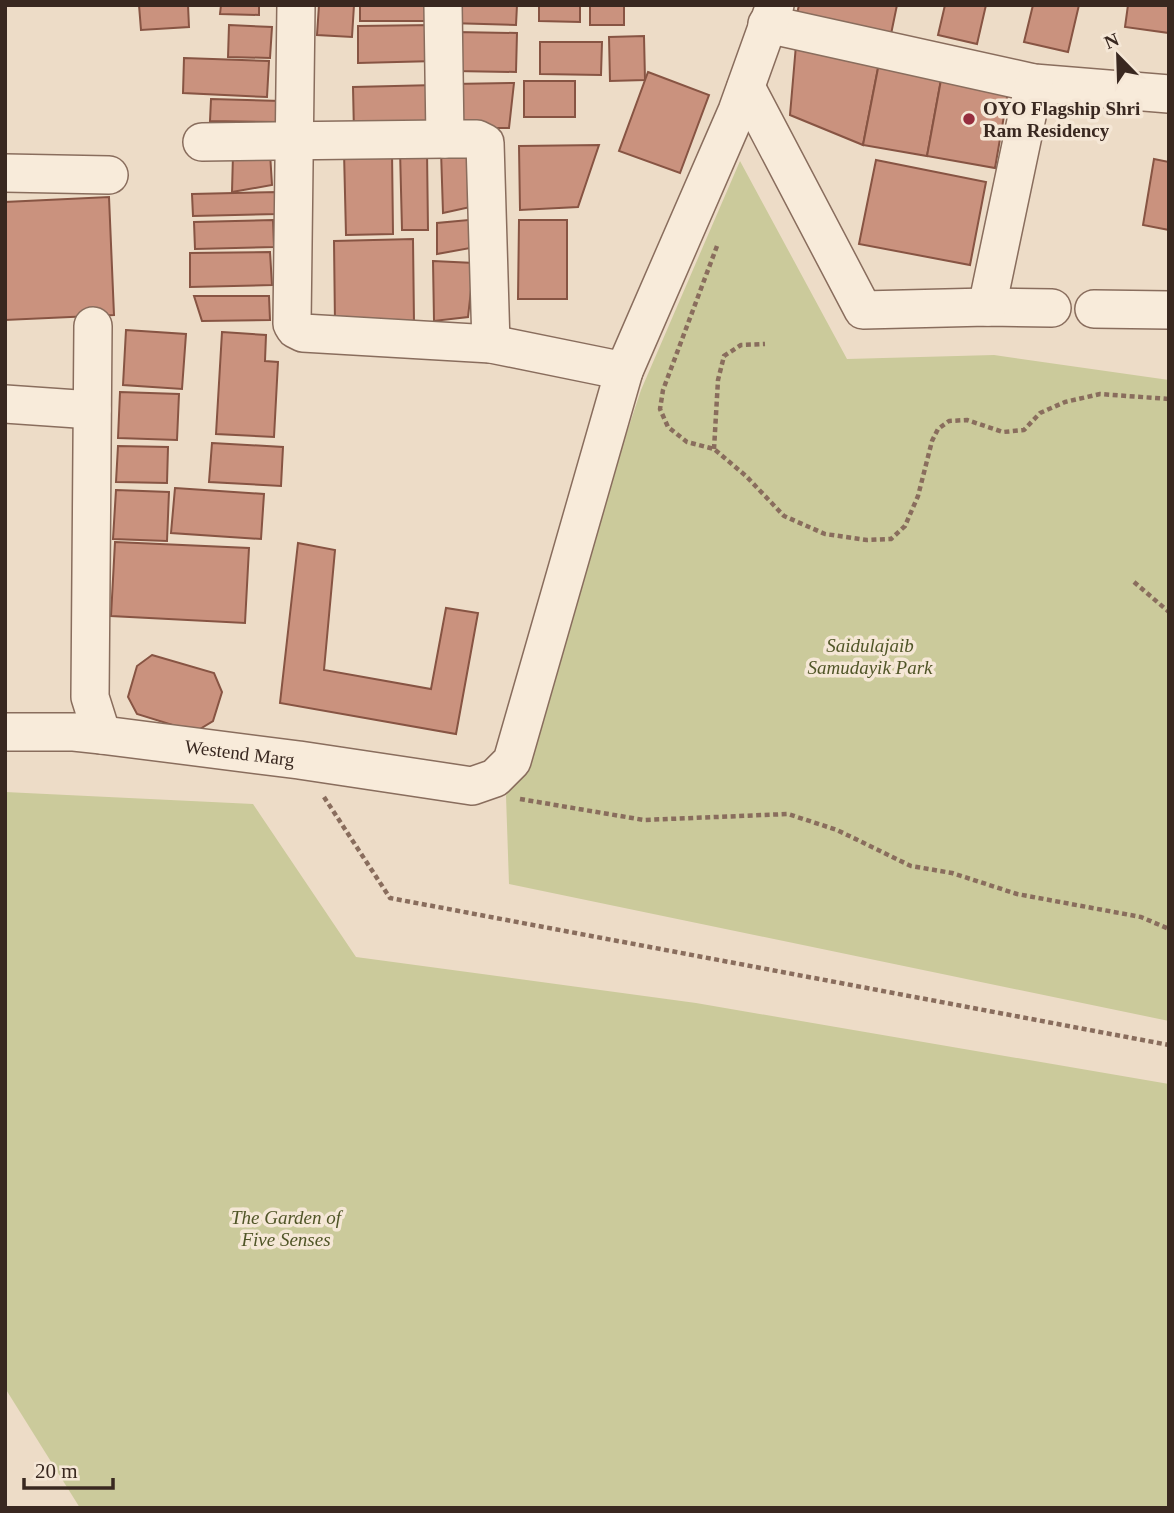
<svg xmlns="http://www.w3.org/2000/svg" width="1174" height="1513" font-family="Georgia,serif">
	<rect width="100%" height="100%" fill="#eddcc7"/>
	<g fill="#cbca9b">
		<polygon points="740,161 847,359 994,355 1169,380 1169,1021 509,884 506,796 641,390"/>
		<polygon points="5,792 253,804 356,957 696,1003 1169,1084 1169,1508 80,1508 5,1388"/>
	</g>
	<g fill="#ca927e" stroke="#875443" stroke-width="2">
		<polygon points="139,5 188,5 189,27 141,30"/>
		<polygon points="221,5 259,5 259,15 220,14"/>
		<polygon points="319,5 354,5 352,37 317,35"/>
		<rect x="360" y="5" width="74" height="16"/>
		<polygon points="450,5 517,5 516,25 449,23"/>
		<polygon points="539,5 580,5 580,22 539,21"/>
		<rect x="590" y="5" width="34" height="20"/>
		<polygon points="799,5 897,5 890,39 796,18"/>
		<polygon points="945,5 986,5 977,44 938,35"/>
		<polygon points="1033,5 1079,5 1068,52 1024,42"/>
		<polygon points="1128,5 1169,5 1169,33 1125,27"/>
		<polygon points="229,25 272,27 270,58 228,57"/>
		<polygon points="435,25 436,61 358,63 358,26"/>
		<polygon points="456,32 517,33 516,72 455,71"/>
		<polygon points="644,36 645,80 610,81 609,37"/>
		<polygon points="540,42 602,42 601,75 540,74"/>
		<polygon points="796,45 880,58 863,145 790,115"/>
		<polygon points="184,58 269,61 267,97 183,93"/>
		<polygon points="880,58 943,69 927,156 863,145"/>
		<polygon points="943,69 1010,81 995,168 927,156"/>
		<polygon points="648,72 709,95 680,173 619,151"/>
		<rect x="524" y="81" width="51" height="36"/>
		<polygon points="514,83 509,128 458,128 453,84"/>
		<polygon points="436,85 436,132 354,133 353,87"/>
		<polygon points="211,99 281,101 280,122 210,121"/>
		<polygon points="599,145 578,207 520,210 519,146"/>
		<polygon points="400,150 427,150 428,230 402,230"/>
		<polygon points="392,151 393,234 346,235 344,152"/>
		<polygon points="441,151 474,155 475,206 443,213"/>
		<polygon points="270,153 272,185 232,192 233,154"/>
		<polygon points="1154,159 1169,162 1169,230 1143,225"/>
		<polygon points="876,160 986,182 970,265 859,244"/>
		<polygon points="278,192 278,214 193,216 192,194"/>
		<polygon points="109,197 114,315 5,320 5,202"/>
		<polygon points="479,219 476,247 437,254 437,223"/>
		<polygon points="273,220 274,247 195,249 194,222"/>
		<polygon points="519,220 567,220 567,299 518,299"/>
		<polygon points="413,239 414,323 335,325 334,241"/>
		<polygon points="270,252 272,285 190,287 190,253"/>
		<polygon points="433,261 474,263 468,317 434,321"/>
		<polygon points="194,296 269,296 270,320 202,321"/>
		<polygon points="126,330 186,334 182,389 123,385"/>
		<polygon points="222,332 266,335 265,361 278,362 274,437 216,434"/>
		<polygon points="120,392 179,394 177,440 118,438"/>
		<polygon points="212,443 283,447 281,486 209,482"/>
		<polygon points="118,446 168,447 167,483 116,482"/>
		<polygon points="175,488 264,494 261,539 171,533"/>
		<polygon points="116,490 169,492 167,541 113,539"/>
		<polygon points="115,542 249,548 245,623 111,616"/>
		<polygon points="298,543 335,550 324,670 431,689 446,608 478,613 456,734 280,703"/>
		<polygon points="152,655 214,673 222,692 213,721 195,732 137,714 128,697 137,666"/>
	</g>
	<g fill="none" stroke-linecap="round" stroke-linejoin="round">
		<g stroke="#896d5d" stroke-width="40">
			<g id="minor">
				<polyline points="296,5 292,324 295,329 303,333 491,344 624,371"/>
				<polyline points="443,5 445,139"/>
				<polyline points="767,24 1034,83 1169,94"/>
				<polyline points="746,87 863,310 987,307 1052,308"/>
				<polyline points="202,142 445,139 477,139 485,143 491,344"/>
				<polyline points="5,173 109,175"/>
				<polyline points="987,307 1034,83"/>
				<polyline points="1094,309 1169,310"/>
				<polyline points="93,326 90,697 102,735"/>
				<polyline points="5,404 92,410"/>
				<path id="s1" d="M5,732H74L102,735L299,760L472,786L495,778L512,761L624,371L737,111L775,5"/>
			</g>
		</g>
		<g stroke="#896d5d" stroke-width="4.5" stroke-dasharray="5 3.5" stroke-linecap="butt">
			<polyline points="717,246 663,390 660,409 668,427 687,442 714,449 746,476 784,516 825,534 867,540 891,539 905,526 918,496 932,441 938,429 949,421 967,420 1003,432 1024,430 1040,413 1065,402 1100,394 1169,399"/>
			<polyline points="714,449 718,380 724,356 741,345 765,344"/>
			<polyline points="1134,582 1169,612"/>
			<polyline points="324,797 390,898 1169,1045"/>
			<polyline points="520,799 644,820 788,814 837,830 911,866 952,873 1017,894 1141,917 1169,929"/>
		</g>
		<use href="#minor" stroke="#f8ebda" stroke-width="37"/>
	</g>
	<circle fill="#962e3e" stroke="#f5e7d6" stroke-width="2.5" cx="969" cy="119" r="7"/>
	<g text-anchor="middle" stroke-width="7" stroke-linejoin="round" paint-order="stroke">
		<g font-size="19" font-weight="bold" fill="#392820" stroke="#f5e7d6" text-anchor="start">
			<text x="983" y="115">OYO Flagship Shri<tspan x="983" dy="22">Ram Residency</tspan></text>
		</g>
		<g font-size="19" font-style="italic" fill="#505527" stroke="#f5e7d6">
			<text x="870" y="652">Saidulajaib<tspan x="870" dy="22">Samudayik Park</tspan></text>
			<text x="286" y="1224">The Garden of<tspan x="286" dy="22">Five Senses</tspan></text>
		</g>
		<g font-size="19" fill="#392820" stroke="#f5e7d6">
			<text dy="7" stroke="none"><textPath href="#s1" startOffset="236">Westend Marg</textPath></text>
		</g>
	</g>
	<rect width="1174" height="1513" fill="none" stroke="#392820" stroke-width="14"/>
	<g transform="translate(1118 56) rotate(337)" stroke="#f5e7d6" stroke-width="5" paint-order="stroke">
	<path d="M0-5L12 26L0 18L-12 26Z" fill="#392820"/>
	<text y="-10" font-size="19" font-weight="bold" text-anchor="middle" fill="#392820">N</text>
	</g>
	<path d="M24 1478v10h89v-10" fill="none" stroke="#392820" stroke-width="3.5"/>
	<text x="35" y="1478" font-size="21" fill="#392820" stroke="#f5e7d6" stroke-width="5" paint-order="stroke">20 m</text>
</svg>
